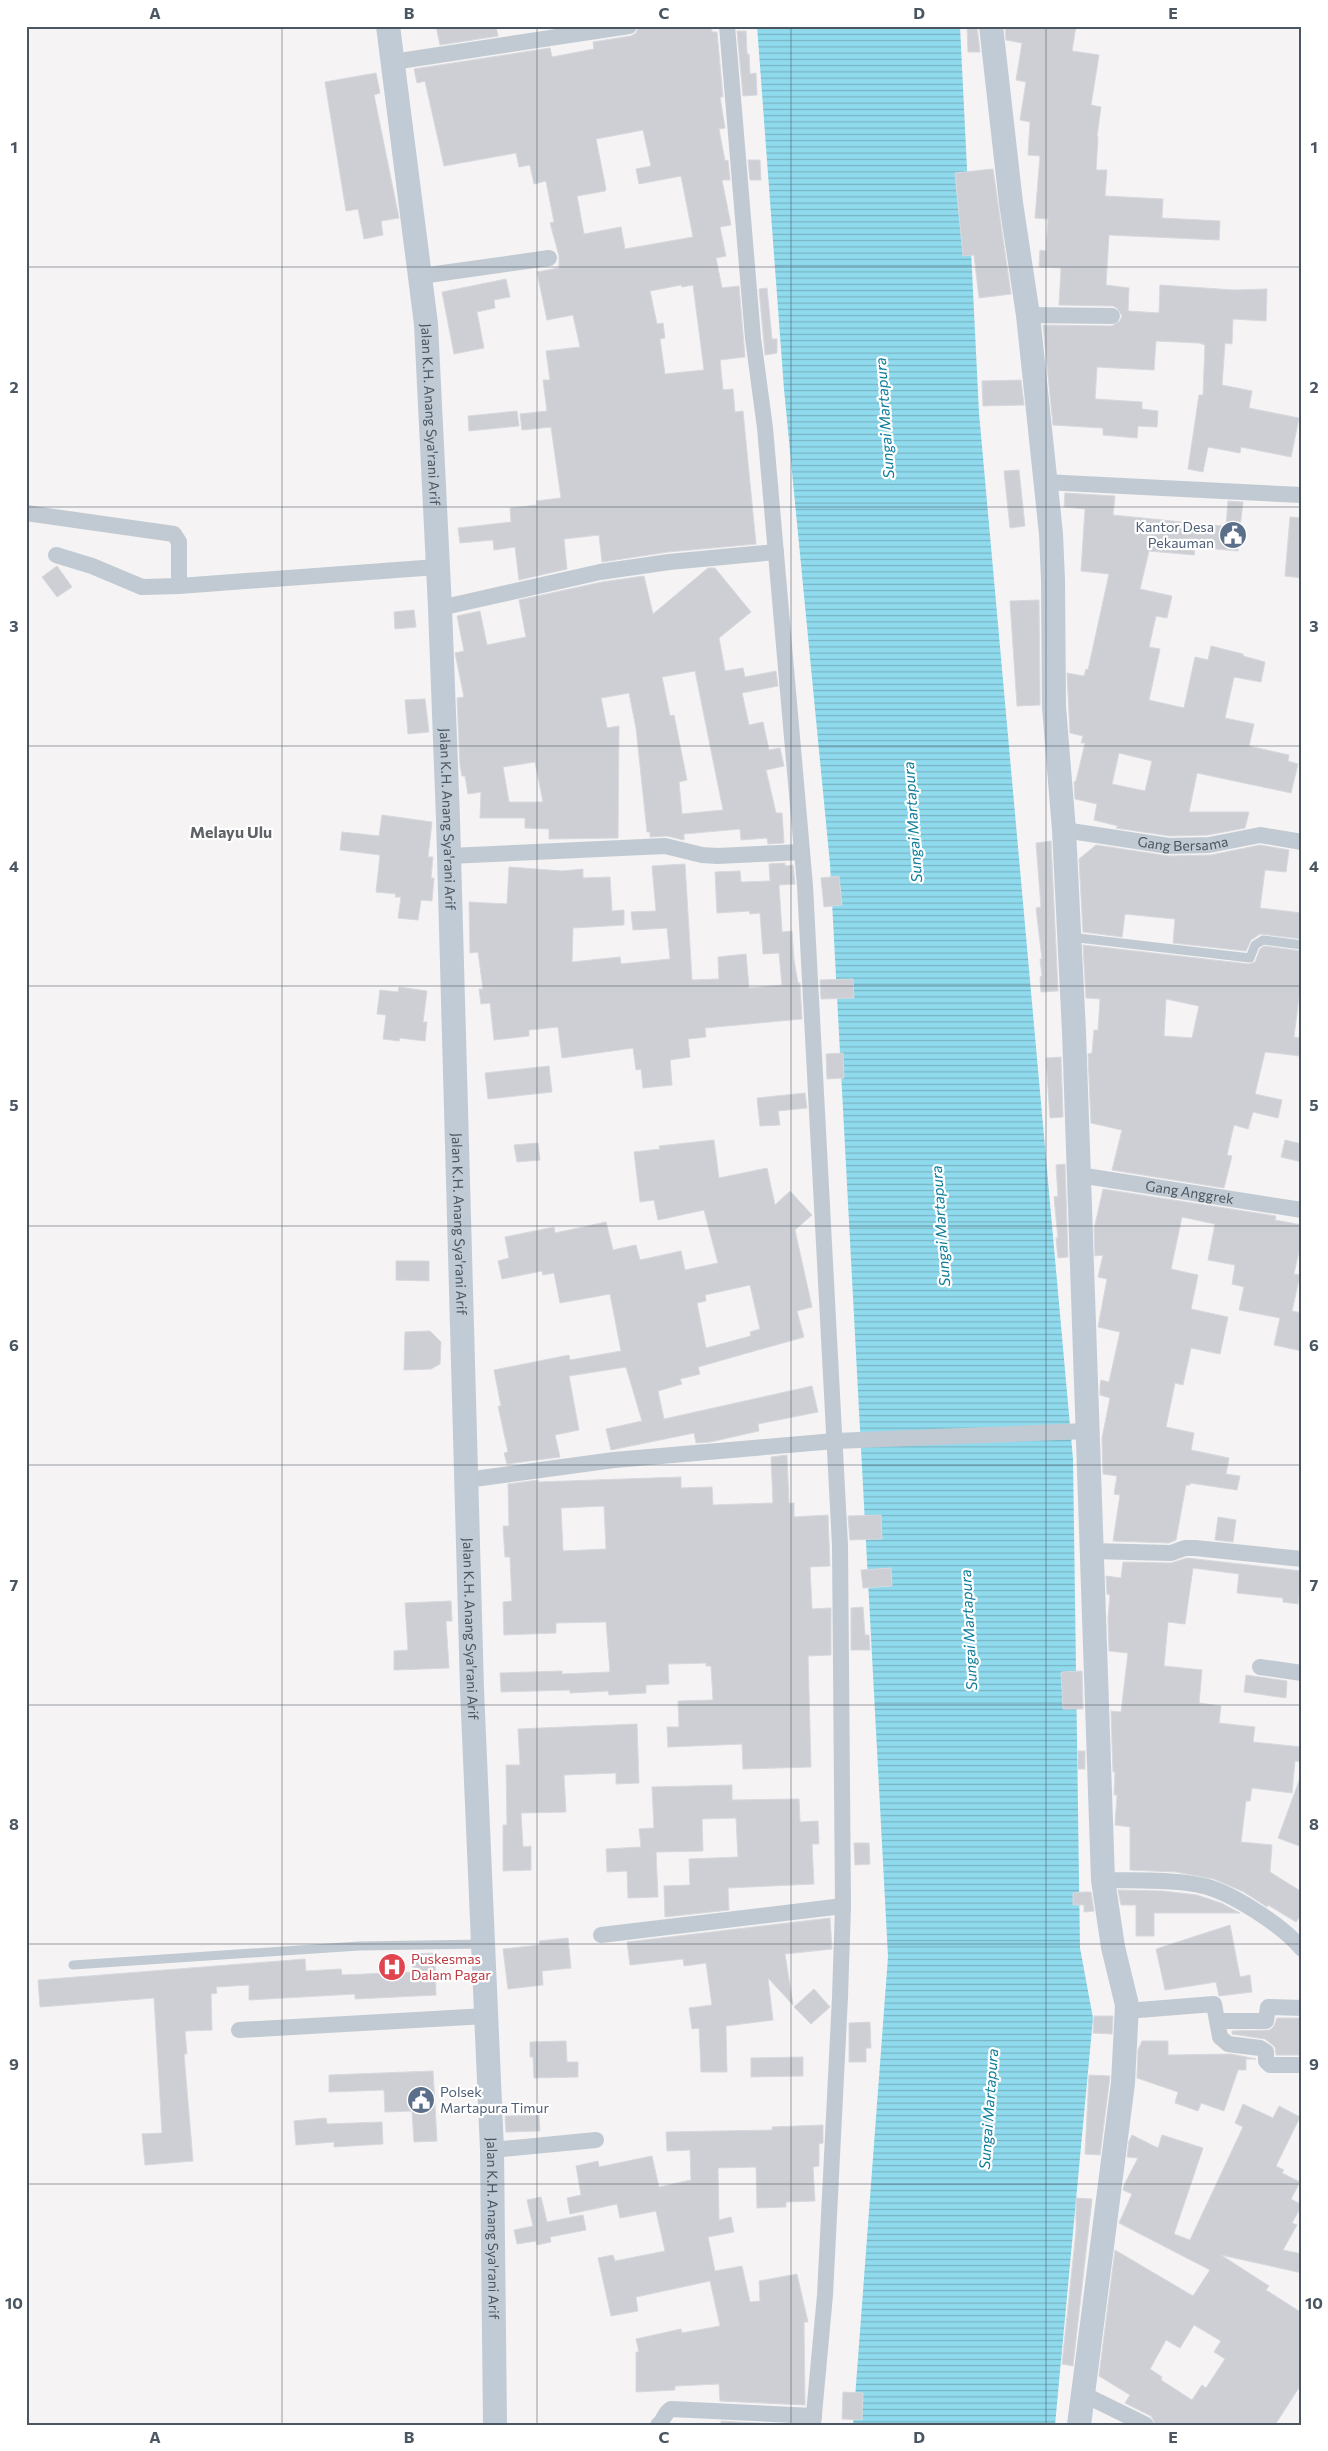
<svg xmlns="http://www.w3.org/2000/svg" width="1328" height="2451" font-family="Commissioner,sans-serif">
	<defs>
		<pattern id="water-rules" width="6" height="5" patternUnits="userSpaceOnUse" patternTransform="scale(1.25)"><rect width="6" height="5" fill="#90daee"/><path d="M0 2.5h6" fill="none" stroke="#78b4c4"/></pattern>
	</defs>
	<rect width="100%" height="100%" fill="#f5f3f3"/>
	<polygon fill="url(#water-rules)" points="757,26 960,26 979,413 1073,1459 1080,1948 1093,2018 1055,2425 853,2425 888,1957 830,864 784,389"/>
	<g fill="#cdcfd5" stroke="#d7d9de" fill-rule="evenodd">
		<polygon points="436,26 496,26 498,36 440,45"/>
		<path d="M639,26H711L712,32H717L723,97H720L725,128L719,129L725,161L728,160L730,180H722L731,225L720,227L726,256L716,258L722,288L739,286L745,357L720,360L723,390L733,389L735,412L743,411L756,544L668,552L602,562L599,535L564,539L567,569L519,580L515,547L494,550L493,540L460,543L458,528L511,522L510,508L537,505L536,501L561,498L551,427L522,430L520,414L547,411L543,380H550L546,351L580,347L573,315L547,320L537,272L559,268V256L550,223L554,222L546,181L534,184L530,165L519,167L516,153L444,166L425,81L417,83L414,69L550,48L552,57L594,49L593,42L631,36L636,33ZM643,130L651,166L636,169L639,184L681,176L693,237L625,249L621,227L584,234L577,196L605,191L606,189L596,139ZM681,285L682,287L693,285L704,370L665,374L660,339L665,338L663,323L657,324L650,291Z"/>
		<polygon points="967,26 977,26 980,52 968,52"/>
		<polygon points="1005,26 1076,26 1072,51 1099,55 1091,105 1101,107 1097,136 1098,137 1096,170 1107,170 1105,196 1163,199 1162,218 1220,221 1219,240 1109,235 1106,285 1129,288 1128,311 1159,313 1160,285 1234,290 1267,289 1266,321 1233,319 1232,344 1225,343 1222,385 1252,391 1249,408 1299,418 1291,457 1241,447 1240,453 1208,447 1203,472 1188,469 1199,395 1203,395 1205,345 1199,343 1156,341 1154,370 1097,367 1095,399 1142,402 1142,409 1158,411 1157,427 1138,426 1137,438 1103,435 1103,428 1053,425 1043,325 1112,326 1120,321 1122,316 1117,308 1113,306 1059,305 1061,268 1039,267 1040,250 1046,251 1048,219 1035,218 1040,156 1028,155 1030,122 1020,120 1026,82 1016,80 1022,43 1006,40"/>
		<polygon points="737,31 746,31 747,54 749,54 750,74 756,73 757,95 743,96"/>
		<polygon points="376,73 380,93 374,95 399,218 381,221 383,235 364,239 358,209 346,211 325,82"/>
		<polygon points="748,160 760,160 761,180 750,180"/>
		<polygon points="993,169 1011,294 979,298 974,255 963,256 955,173"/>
		<polygon points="506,279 510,297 494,300 495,308 477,312 484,348 454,354 442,292"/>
		<polygon points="767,288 772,339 777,339 777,353 765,355 759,289"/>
		<polygon points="1021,380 1024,405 983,406 982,381"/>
		<polygon points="517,411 519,426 469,431 468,416"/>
		<polygon points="1019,470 1025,526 1010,528 1004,471"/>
		<path d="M1065,493L1115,496L1113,515L1222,526H1226L1228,501L1243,502L1240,528H1245L1244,544L1239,543L1238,551L1195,547L1194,555L1149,551L1140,589L1172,596L1167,618L1156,616L1149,647L1160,649L1149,700L1184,708L1195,657L1208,660L1211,646L1243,654V656L1265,662L1261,682L1234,677L1225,718L1254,724L1249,746L1289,755L1288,761L1298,764L1291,793L1197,773L1189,812H1249L1245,828L1208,835L1170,836L1116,828L1118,826L1094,820L1097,804L1075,799L1074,782L1076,781L1085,743H1081L1083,736L1070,733L1067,673L1084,676L1086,669L1088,670L1109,574L1081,571L1085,509L1064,507ZM1119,753L1152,761L1145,791L1112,784Z"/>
		<polygon points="1290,517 1302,518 1302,578 1285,576"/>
		<polygon points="57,566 72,587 57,597 42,577"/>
		<path d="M708,568H715L751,612L719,638L725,671L743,668L745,677L776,671L778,686L742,693L749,725L763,722L769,750L780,748L784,766L766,770L776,813H782L784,843L768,844L767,838L741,840L740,829L684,834V840L667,836L650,837V832H647L636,728L629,693L601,698L607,728L619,726L618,838L549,839V829L525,828V818H480L481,792L468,794L465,776H462L460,765L457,698L464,697L455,653L464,651L457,616L480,611L487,645L526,637L519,600L602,582L644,576L653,614ZM695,671L723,810L682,814L679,782L687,780L674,715L670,716L662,677ZM535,762L543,802H509L503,767Z"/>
		<polygon points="1039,600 1040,705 1017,706 1010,601"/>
		<polygon points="414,610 416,627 395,629 394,612"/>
		<polygon points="425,699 429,732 408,734 405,700"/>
		<polygon points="382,815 432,822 428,857 433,857 431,878 434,878 432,901 421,900 418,920 398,918 401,897 395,897 396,894 376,892 380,855 340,850 342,832 379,836"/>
		<polygon points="1051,841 1058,991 1041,992 1040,977 1042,976 1040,959 1042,959 1036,908 1041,907 1036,843"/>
		<polygon points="1096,845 1169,856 1211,855 1260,845 1289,850 1286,872 1265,870 1260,908 1302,913 1302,939 1260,934 1251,940 1246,951 1173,943 1175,919 1125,914 1122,937 1083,932 1079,859"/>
		<polygon points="785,863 785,866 793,865 795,884 779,885 782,932 792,931 794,960 798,983 800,983 802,1019 705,1028 706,1037 688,1039 690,1057 670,1060 672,1085 643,1088 641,1069 636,1070 633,1048 562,1058 558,1027 529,1030 529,1036 494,1040 490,1003 481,1004 479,989 483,989 478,952 470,953 469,902 507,904 509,867 562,871 583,869 583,878 610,877 612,911 624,910 624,925 573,928 572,962 620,957 621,964 670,959 667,928 633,930 631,912 656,911 652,866 685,864 692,980 719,979 718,957 746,954 749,988 782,985 779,953 763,954 760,913 750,914 749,911 717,913 715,872 740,871 741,882 770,881 769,864"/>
		<polygon points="839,876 842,905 824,907 821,878"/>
		<path d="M1083,945L1249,964L1255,962L1260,949L1264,946L1302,951V973L1294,1037L1302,1038L1300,1056L1265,1052L1255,1094L1282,1100L1278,1118L1253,1112L1248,1129L1234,1125L1227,1155L1232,1156L1224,1188L1112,1170L1122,1130L1091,1123L1088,1054L1092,1053L1094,1030H1098L1100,999L1086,998ZM1166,999L1199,1006L1192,1038L1164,1036Z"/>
		<polygon points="853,979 854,998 821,999 820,980"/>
		<polygon points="399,987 427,991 423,1022 427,1022 425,1041 400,1038 399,1041 383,1039 386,1015 377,1014 380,990 398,992"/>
		<polygon points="843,1053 844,1078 827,1079 826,1054"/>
		<polygon points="1061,1057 1063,1117 1050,1118 1046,1058"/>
		<polygon points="549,1066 552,1092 488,1099 485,1073"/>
		<polygon points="805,1093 807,1108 778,1111 780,1125 760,1126 757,1098"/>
		<path d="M714,1140L719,1178L767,1168L775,1205L790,1191L812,1215L795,1230L812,1307L797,1311L804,1337L698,1367L700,1374L680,1379L682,1384L658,1391L664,1419L812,1386L818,1412L758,1424L759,1431L710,1442L696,1443L694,1433L611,1450L606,1429L642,1421L626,1367L569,1376L579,1430L555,1435L560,1457L507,1464L504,1453L508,1452L498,1406H501L494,1370L569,1355L570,1360L621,1351L610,1294L560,1303L554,1273L543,1275L542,1271L502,1279L498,1261L509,1258L505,1237L554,1227L555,1233L606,1222L613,1250L636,1245L640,1260L681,1251L685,1270L718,1263L704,1210L658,1220L654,1200L640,1202L634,1152L660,1149L659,1146ZM750,1285L760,1329L750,1332L751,1336L706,1348L697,1303L706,1301L705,1295Z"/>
		<polygon points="1285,1140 1302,1144 1302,1162 1281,1157"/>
		<polygon points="538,1143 540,1160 517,1162 514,1145"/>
		<polygon points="1065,1164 1068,1257 1058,1258 1056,1238 1058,1238 1054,1197 1058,1196 1056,1165"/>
		<polygon points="1103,1189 1276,1216 1275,1220 1302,1225 1302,1237 1294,1274 1300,1275 1292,1311 1302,1313 1302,1351 1274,1345 1280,1318 1239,1310 1244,1287 1232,1284 1235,1265 1208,1260 1215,1224 1182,1217 1171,1269 1198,1275 1191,1309 1228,1317 1220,1354 1191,1348 1183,1385 1175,1383 1166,1427 1194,1433 1191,1450 1229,1458 1226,1474 1240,1476 1237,1490 1190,1483 1190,1485 1186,1485 1176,1540 1169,1543 1113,1541 1120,1495 1114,1494 1117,1476 1103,1474 1102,1438 1110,1398 1100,1395 1100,1386 1101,1380 1109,1382 1120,1332 1098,1327 1107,1279 1098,1277 1103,1255 1095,1256 1094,1229"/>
		<polygon points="396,1261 429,1261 429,1281 396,1280"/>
		<polygon points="430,1331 441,1342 440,1364 431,1369 404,1370 405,1332"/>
		<path d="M787,1455L789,1503H794V1517L828,1515L830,1566L810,1567L812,1609L831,1608V1655L808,1656L811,1767L743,1769L742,1744L668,1747L667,1727H679L678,1701L713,1700L711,1666H706V1663L668,1664L669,1684L646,1685V1693L609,1695L608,1691L570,1693V1690L501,1692L500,1673L562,1671V1674L610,1672L606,1622L556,1623V1633L504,1635L503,1602L512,1601L510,1557H505L503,1526H509L508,1484L538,1480V1482L681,1477V1488L712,1487L713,1505L773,1503L771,1457ZM604,1506L606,1549L563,1551L561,1508Z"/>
		<polygon points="881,1515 882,1539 850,1540 848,1516"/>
		<polygon points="1218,1517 1236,1520 1233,1542 1215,1540"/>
		<polygon points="1187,1558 1302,1571 1298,1604 1283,1602 1283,1598 1237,1593 1239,1574 1193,1568 1185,1624 1168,1622 1164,1666 1202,1670 1199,1703 1221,1706 1219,1723 1255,1727 1253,1742 1302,1747 1302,1762 1295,1761 1292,1793 1252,1788 1250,1801 1246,1801 1241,1842 1272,1845 1270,1872 1302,1892 1302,1913 1296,1922 1268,1905 1267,1907 1244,1892 1214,1879 1176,1872 1130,1870 1130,1827 1115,1825 1117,1795 1114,1795 1115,1772 1113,1772 1111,1711 1121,1712 1128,1653 1109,1651 1108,1618 1110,1595 1107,1594 1106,1576 1121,1578 1123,1562 1171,1563"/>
		<polygon points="891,1568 892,1586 863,1588 861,1570"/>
		<polygon points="451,1601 452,1621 446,1621 449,1668 394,1670 394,1651 408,1650 405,1603"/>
		<polygon points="863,1607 865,1635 869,1635 870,1650 851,1650 851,1608"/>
		<polygon points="1082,1671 1083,1709 1063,1709 1061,1672"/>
		<polygon points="1246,1675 1287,1681 1286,1698 1244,1692"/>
		<polygon points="637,1724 639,1783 616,1784 616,1773 564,1775 566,1812 521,1813 523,1847 531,1846 531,1870 503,1871 503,1825 507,1825 506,1765 520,1765 518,1729"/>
		<rect x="1078" y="1751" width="7" height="18"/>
		<polygon points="1300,1778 1302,1778 1302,1847 1278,1838"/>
		<polygon points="732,1785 732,1800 799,1799 800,1822 818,1821 819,1844 812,1844 814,1884 728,1888 729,1910 665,1917 664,1886 690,1885 689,1859 738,1857 736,1818 702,1819 703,1851 656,1852 658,1897 628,1898 627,1871 607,1872 606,1849 641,1847 639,1829 654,1828 652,1787"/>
		<polygon points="854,1843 869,1843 870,1864 855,1865"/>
		<polygon points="1118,1890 1163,1891 1197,1895 1221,1903 1240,1913 1154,1913 1154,1936 1136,1936 1136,1905 1121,1905"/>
		<polygon points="1083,1892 1091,1892 1094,1911 1084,1912 1084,1905 1073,1905 1073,1893"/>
		<polygon points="830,1918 832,1949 785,1954 793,2005 768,1978 773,2020 726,2026 727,2072 701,2072 699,2028 692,2029 689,2008 712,2005 706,1963 684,1966 683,1959 630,1965 627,1942"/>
		<polygon points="1230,1925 1240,1977 1250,1975 1252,1992 1219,1996 1216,1982 1165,1990 1156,1949"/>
		<polygon points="568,1938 571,1968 542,1971 543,1985 508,1989 503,1949 540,1945 539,1941"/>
		<polygon points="435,1953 436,1995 355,1999 355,1994 249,2000 249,1985 216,1987 217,1993 211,1994 212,2030 185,2031 187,2054 184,2054 193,2161 145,2165 142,2134 162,2133 154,1998 40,2007 38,1980 305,1959 306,1971 341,1969 342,1975 413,1972 412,1954"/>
		<polygon points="814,1989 830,2007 811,2024 794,2007"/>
		<polygon points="1094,2016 1113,2016 1112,2034 1093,2033"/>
		<polygon points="1277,2018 1302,2018 1302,2055 1276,2055 1275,2047 1265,2039 1232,2034 1232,2031 1270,2030 1274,2026"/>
		<polygon points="870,2022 871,2048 866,2048 866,2062 849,2062 849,2023"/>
		<polygon points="566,2041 567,2062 578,2062 578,2077 534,2078 533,2057 530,2057 530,2042"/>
		<polygon points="1142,2041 1168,2041 1168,2055 1231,2054 1256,2059 1246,2059 1246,2070 1238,2070 1224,2111 1201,2103 1198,2111 1175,2103 1178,2092 1137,2078 1138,2050"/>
		<polygon points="803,2057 803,2076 751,2077 751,2058"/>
		<polygon points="433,2071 437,2141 414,2142 412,2111 385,2112 384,2090 329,2092 329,2075"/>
		<polygon points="1089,2075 1110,2076 1100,2155 1085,2154"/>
		<path d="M1243,2104L1273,2118L1279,2106L1300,2117L1276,2166L1284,2170L1282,2173L1300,2182L1291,2199L1302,2205L1292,2223L1297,2225L1283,2250L1302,2254V2273L1221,2255L1269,2286L1266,2290L1302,2313V2383L1275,2425H1156L1151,2416L1125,2403L1130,2395L1099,2376L1115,2250L1193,2296L1210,2270L1119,2223L1132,2194L1123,2190L1124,2185L1138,2158L1127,2157L1129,2141L1132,2135L1158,2148L1162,2135L1203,2148L1174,2234L1190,2240L1243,2127L1235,2123ZM1194,2325L1221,2341L1214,2352L1225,2359L1206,2388L1202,2385L1192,2400L1161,2380L1162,2377L1150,2369L1166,2340L1180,2348Z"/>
		<polygon points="539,2115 540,2131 506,2132 505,2116"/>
		<polygon points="326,2118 327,2124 382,2122 383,2144 334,2147 334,2142 296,2145 294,2121"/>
		<polygon points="823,2125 823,2143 819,2144 819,2166 813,2167 815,2201 786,2202 786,2207 757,2208 756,2167 718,2168 719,2220 731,2217 734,2232 708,2237 715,2271 742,2266 750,2302 760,2301 759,2281 797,2274 808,2322 804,2322 805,2405 720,2401 719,2384 675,2386 675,2390 636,2392 636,2352 639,2352 636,2339 681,2329 682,2333 720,2326 710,2281 636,2297 638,2311 611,2316 598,2258 613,2255 615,2261 665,2251 656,2211 620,2218 617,2204 570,2214 567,2198 581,2195 576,2166 598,2161 599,2167 652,2156 659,2187 691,2180 690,2150 667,2151 666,2132 772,2130 772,2127"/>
		<polygon points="541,2197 547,2222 583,2215 586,2230 550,2237 551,2242 537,2245 536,2241 517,2244 514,2230 533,2226 527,2200"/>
		<polygon points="1076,2198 1092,2199 1073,2366 1062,2364 1076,2231"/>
		<polygon points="843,2392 863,2393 862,2420 842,2419"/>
		<polygon points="721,2421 788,2425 721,2425"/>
	</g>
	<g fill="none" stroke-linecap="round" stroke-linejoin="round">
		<g stroke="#c1cad2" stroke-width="9">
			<polyline points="1070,937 1250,958 1255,945 1263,940 1302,945"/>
			<polyline points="73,1965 359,1946 483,1944"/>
		</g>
		<g stroke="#c1cad2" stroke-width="16">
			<polyline points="727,26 753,338 765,428 805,886 840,1545 843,1906 840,1997 825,2295 813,2425"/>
			<polyline points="393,62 629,26"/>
			<polyline points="421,276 549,258"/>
			<polyline points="1028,315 1112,316"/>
			<polyline points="1044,482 1302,495"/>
			<polyline points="26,513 174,534 179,542 179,586 437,567"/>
			<polyline points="56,555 92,566 142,587 179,586"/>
			<polyline points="440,608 600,572 669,562 776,552"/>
			<path id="s1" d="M1064,830L1169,846L1209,845L1260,835L1302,842"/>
			<polyline points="449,856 665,846 702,855 717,856 802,852"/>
			<path id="s2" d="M1079,1175L1302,1210"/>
			<polyline points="466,1480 614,1460 835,1441 1087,1431"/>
			<polyline points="1090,1551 1171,1553 1185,1548 1195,1548 1302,1559"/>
			<polyline points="1260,1667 1302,1673"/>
			<path d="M1103,1880C1134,1881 1168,1879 1199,1885C1229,1890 1283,1926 1302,1949"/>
			<polyline points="601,1935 843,1906"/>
			<polyline points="1126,2011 1214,2004 1220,2037 1228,2044 1260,2048 1266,2052 1266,2061 1270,2065 1302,2065"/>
			<polyline points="1218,2021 1266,2021 1268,2007 1302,2008"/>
			<polyline points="239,2030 486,2016"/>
			<polyline points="492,2150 596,2140"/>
			<polyline points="1083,2394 1146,2425"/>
			<path d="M658,2425C664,2421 664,2413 671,2409L814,2416"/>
		</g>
		<g stroke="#c1cbd6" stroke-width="24">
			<path id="s3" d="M388,26L426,324L440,608L448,819L472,1689L492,2150L495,2425"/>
			<polyline points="991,26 1011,203 1028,315 1051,534 1053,580 1054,707 1064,830 1074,1032 1103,1880 1113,1947 1127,2005 1123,2083 1079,2425"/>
		</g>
	</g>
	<path fill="none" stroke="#4a5661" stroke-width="1" stroke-opacity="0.55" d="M282,26V2425M537,26V2425M791,26V2425M1046,26V2425M26,267H1302M26,507H1302M26,746H1302M26,986H1302M26,1226H1302M26,1465H1302M26,1705H1302M26,1944H1302M26,2184H1302"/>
	<defs>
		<g id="civic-disc" transform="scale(1.4375)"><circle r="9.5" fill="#5c6f8a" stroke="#fff"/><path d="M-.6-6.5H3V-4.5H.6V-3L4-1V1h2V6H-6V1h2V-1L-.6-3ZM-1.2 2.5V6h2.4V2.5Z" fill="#fff"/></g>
		<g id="hospital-disc" transform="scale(1.4375)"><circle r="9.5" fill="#e0444e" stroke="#fff"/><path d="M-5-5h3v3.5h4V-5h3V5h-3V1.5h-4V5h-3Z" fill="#fff"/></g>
	</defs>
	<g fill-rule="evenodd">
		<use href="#civic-disc" x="1233" y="535"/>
		<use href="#hospital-disc" x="392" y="1967"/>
		<use href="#civic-disc" x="421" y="2100"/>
	</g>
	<g text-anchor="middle" stroke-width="4.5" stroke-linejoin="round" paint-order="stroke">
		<g font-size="14" fill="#4a5661" stroke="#fff">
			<text dy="5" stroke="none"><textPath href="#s3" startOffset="391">Jalan K.H. Anang Sya'rani Arif</textPath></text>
			<text dy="5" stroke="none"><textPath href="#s3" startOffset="796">Jalan K.H. Anang Sya'rani Arif</textPath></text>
			<text dy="5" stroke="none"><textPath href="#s1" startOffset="120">Gang Bersama</textPath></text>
			<text dy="5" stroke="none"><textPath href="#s2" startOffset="112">Gang Anggrek</textPath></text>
			<text dy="5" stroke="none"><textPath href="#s3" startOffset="1201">Jalan K.H. Anang Sya'rani Arif</textPath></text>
			<text dy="5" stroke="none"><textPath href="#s3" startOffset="1606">Jalan K.H. Anang Sya'rani Arif</textPath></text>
			<text dy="5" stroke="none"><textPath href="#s3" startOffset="2206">Jalan K.H. Anang Sya'rani Arif</textPath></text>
		</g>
		<g font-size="14" fill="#4e5e75" stroke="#fff" text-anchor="end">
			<text x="1214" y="532">Kantor Desa<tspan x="1214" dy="16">Pekauman</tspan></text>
			<text x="440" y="2097" text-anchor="start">Polsek<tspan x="440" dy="16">Martapura Timur</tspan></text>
		</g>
		<g font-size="14" fill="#be3a42" stroke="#fff" text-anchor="start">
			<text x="411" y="1964">Puskesmas<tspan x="411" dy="16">Dalam Pagar</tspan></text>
		</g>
		<g font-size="15" font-style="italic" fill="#0c7c9b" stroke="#fff">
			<text transform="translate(885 418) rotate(-94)" y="5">Sungai Martapura</text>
			<text transform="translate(913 822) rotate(-94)" y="5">Sungai Martapura</text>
			<text transform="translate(941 1226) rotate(-94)" y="5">Sungai Martapura</text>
			<text transform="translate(969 1630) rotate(-93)" y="5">Sungai Martapura</text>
			<text transform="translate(989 2109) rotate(-86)" y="5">Sungai Martapura</text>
		</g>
		<g font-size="16" font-weight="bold" fill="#5f6368" stroke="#fff">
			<text x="231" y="838">Melayu Ulu</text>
		</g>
	</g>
	<rect width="1328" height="2451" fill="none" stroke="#ffffff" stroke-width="55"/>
	<rect x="28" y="28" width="1272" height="2396" fill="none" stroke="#4a5661" stroke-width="2"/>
	<g font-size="16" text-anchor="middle" font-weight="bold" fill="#4a5661">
		<text x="155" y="19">A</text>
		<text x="409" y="19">B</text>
		<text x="664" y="19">C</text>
		<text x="919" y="19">D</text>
		<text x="1173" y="19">E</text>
		<text x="14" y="153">1</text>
		<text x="1314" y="153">1</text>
		<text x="14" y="393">2</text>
		<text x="1314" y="393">2</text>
		<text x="14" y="632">3</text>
		<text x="1314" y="632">3</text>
		<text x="14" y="872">4</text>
		<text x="1314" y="872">4</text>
		<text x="14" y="1111">5</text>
		<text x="1314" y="1111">5</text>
		<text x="14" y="1351">6</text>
		<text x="1314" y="1351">6</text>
		<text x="14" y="1591">7</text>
		<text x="1314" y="1591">7</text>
		<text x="14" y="1830">8</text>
		<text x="1314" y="1830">8</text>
		<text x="14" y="2070">9</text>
		<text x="1314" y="2070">9</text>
		<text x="14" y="2309">10</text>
		<text x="1314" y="2309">10</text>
		<text x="155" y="2443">A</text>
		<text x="409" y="2443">B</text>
		<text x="664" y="2443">C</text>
		<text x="919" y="2443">D</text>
		<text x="1173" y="2443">E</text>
	</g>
</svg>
